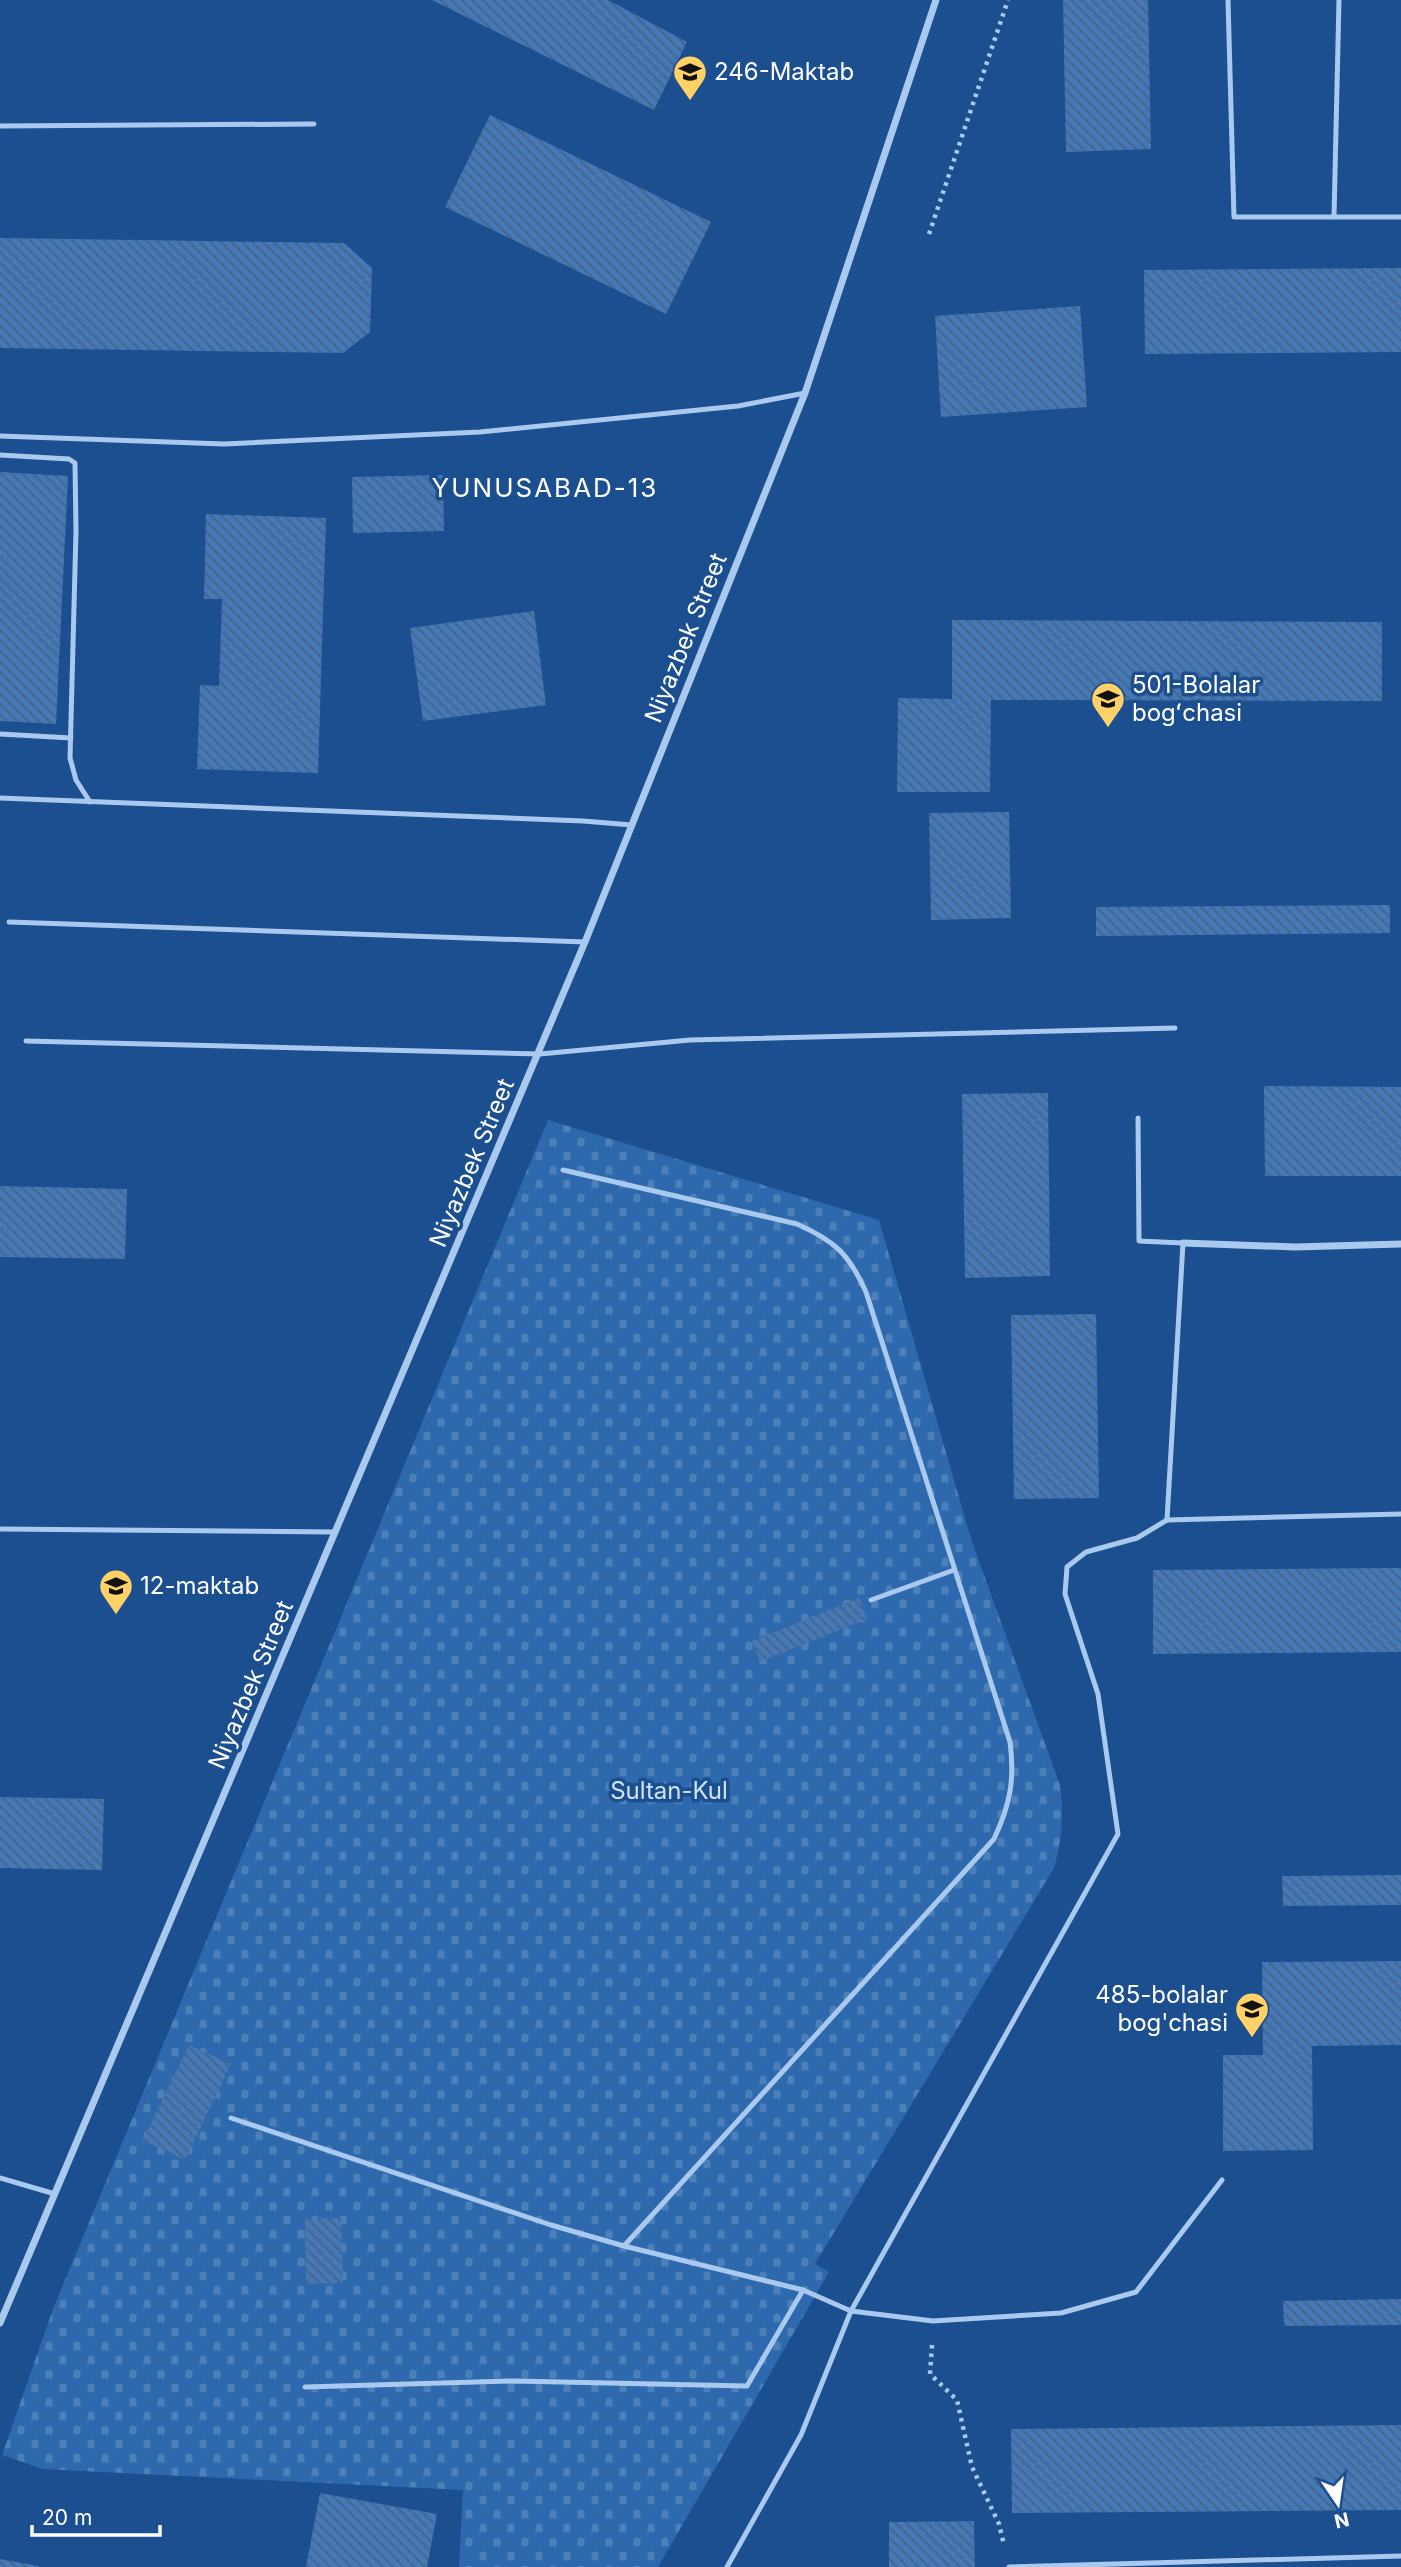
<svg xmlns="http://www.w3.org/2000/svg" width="1401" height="2567" font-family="Inter,sans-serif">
	<defs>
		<pattern id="cemetery-stones" width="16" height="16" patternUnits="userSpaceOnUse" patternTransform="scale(1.75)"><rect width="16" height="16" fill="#2e69ad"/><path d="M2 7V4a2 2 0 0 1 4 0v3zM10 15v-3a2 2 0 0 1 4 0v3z" fill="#4d80b9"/></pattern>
		<pattern id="building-back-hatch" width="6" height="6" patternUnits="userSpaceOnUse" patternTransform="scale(1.75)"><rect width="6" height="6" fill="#4478b7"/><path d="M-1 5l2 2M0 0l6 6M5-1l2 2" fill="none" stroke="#486282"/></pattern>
	</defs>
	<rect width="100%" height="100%" fill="#1b4f8f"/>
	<path fill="url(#cemetery-stones)" d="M548,1120L879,1220L971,1539L1060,1785C1064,1815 1062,1840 1054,1868L815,2264L829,2272L658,2567H459L463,2490L43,2469L2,2455L53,2309Z"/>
	<g fill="url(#building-back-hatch)">
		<polygon points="432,0 608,0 687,42 654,110"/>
		<polygon points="1063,0 1148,0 1151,149 1066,152"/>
		<polygon points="490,115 711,222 666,314 445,207"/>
		<polygon points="0,238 344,243 372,268 370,332 343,353 0,348"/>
		<polygon points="1401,268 1401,352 1145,354 1144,270"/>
		<polygon points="1080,306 1087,407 941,417 935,316"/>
		<polygon points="0,472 68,476 56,724 0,721"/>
		<polygon points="443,475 444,531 353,533 352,477"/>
		<polygon points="206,514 326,518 318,773 197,769 200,685 219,686 222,599 204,599"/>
		<polygon points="534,611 546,705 423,721 410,628"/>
		<polygon points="952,620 1382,622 1382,701 991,700 990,792 897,792 898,698 952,699"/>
		<polygon points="1009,812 1011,918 931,920 929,813"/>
		<polygon points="1390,905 1390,933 1096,936 1096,907"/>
		<polygon points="1264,1086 1401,1087 1401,1176 1265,1176"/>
		<polygon points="1048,1093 1050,1276 965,1278 962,1094"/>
		<polygon points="0,1186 127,1189 125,1259 0,1257"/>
		<polygon points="1096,1314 1099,1498 1014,1499 1011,1315"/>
		<polygon points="1401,1568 1401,1652 1153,1654 1153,1570"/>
		<polygon points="859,1598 867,1619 760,1662 752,1641"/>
		<polygon points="0,1797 104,1799 102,1870 0,1868"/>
		<polygon points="1401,1875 1401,1905 1283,1906 1282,1876"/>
		<polygon points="1401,1961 1401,2045 1312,2046 1313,2150 1223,2151 1223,2055 1263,2055 1262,1962"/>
		<polygon points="189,2045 231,2064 185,2160 143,2140"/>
		<polygon points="341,2218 343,2283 306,2284 305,2219"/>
		<polygon points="1401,2299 1401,2325 1284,2326 1283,2301"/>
		<polygon points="1401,2425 1401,2510 1012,2513 1011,2429"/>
		<polygon points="320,2493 437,2514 427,2567 306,2567"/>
		<polygon points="974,2521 975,2567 889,2567 889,2522"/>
		<polygon points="0,2559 38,2566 38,2567 0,2567"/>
	</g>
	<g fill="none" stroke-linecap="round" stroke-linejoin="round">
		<g stroke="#a9c9ee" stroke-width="4.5" stroke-dasharray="3.5 5" stroke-linecap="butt">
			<polyline points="929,234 1008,0"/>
			<polyline points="932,2345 930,2374 957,2400 972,2467 999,2524 1004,2545"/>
		</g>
		<g stroke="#a9c9ee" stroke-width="5">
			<polyline points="1228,0 1234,217 1401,217"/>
			<polyline points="0,126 314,124"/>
			<polyline points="1334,217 1339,0"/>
			<polyline points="0,436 224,444 480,432 738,406 805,393"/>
			<polyline points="0,455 69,459 75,463 76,531 70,758 76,780 90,802"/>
			<polyline points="0,734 71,738"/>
			<polyline points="0,798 583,821 632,825"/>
			<polyline points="9,922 585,942"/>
			<polyline points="26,1041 540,1054 690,1040 1175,1028"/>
			<polyline points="1138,1118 1139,1241 1183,1243 1167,1520 1137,1538 1086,1552 1067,1567 1065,1594 1098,1694 1118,1834 851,2311 933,2321 1061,2313 1136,2292 1222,2180"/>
			<path d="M563,1170L797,1224C835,1241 849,1254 866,1292L1010,1742C1015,1780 1010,1805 994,1839L624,2246"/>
			<polyline points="1167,1520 1401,1514"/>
			<polyline points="0,1529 336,1532"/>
			<polyline points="871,1600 954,1570"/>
			<polyline points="231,2118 551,2225 624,2246 803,2290 851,2311 801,2435 727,2567"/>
			<polyline points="0,2178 55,2194"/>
			<polyline points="305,2387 514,2381 747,2386 803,2290"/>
			<polyline points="1009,2567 1401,2556"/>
		</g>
		<g stroke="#a9c9ee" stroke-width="7">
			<polyline points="1183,1243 1295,1247 1401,1244"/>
			<polyline points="0,2323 585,942 805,393 936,0"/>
		</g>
	</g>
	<defs>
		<g id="school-pin" transform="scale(1.75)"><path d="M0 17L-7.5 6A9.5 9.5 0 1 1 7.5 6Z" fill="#ffd166" stroke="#1b4f8f"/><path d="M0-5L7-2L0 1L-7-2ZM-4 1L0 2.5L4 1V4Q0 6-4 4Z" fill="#111"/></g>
	</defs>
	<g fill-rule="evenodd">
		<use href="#school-pin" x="690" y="72"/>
		<use href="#school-pin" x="1108" y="699"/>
		<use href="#school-pin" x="116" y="1586"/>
		<use href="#school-pin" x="1252" y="2009"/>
	</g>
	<g text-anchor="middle" stroke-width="7" stroke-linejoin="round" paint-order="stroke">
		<g font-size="24" fill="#fff" stroke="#1b4f8f" text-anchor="start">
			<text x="714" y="80">246-Maktab</text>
			<text x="1132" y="693">501-Bolalar<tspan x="1132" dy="28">bogʻchasi</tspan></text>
			<text x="140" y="1594">12-maktab</text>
			<text x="1228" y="2003" text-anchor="end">485-bolalar<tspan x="1228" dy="28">bog'chasi</tspan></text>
		</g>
		<g font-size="24" fill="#fff" stroke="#1b4f8f">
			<text transform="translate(686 638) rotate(-68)" y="8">Niyazbek Street</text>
			<text transform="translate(472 1163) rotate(-67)" y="8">Niyazbek Street</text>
			<text transform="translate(251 1685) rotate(-67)" y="8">Niyazbek Street</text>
		</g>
		<g font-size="24" fill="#cfe3fa" stroke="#1b4f8f">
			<text x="669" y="1799">Sultan-Kul</text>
		</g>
		<g font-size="26" letter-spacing="2" fill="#fff" stroke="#1b4f8f">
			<text x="545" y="497">YUNUSABAD-13</text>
		</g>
	</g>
	<g transform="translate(1338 2504) rotate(167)" stroke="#1b4f8f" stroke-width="5" paint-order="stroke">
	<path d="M0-5L12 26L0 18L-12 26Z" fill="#ffffff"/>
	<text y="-10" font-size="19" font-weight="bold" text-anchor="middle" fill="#ffffff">N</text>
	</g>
	<path d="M32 2525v10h128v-10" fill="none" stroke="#ffffff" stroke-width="3.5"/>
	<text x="42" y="2525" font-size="21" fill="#ffffff" stroke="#1b4f8f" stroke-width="5" paint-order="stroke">20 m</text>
</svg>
